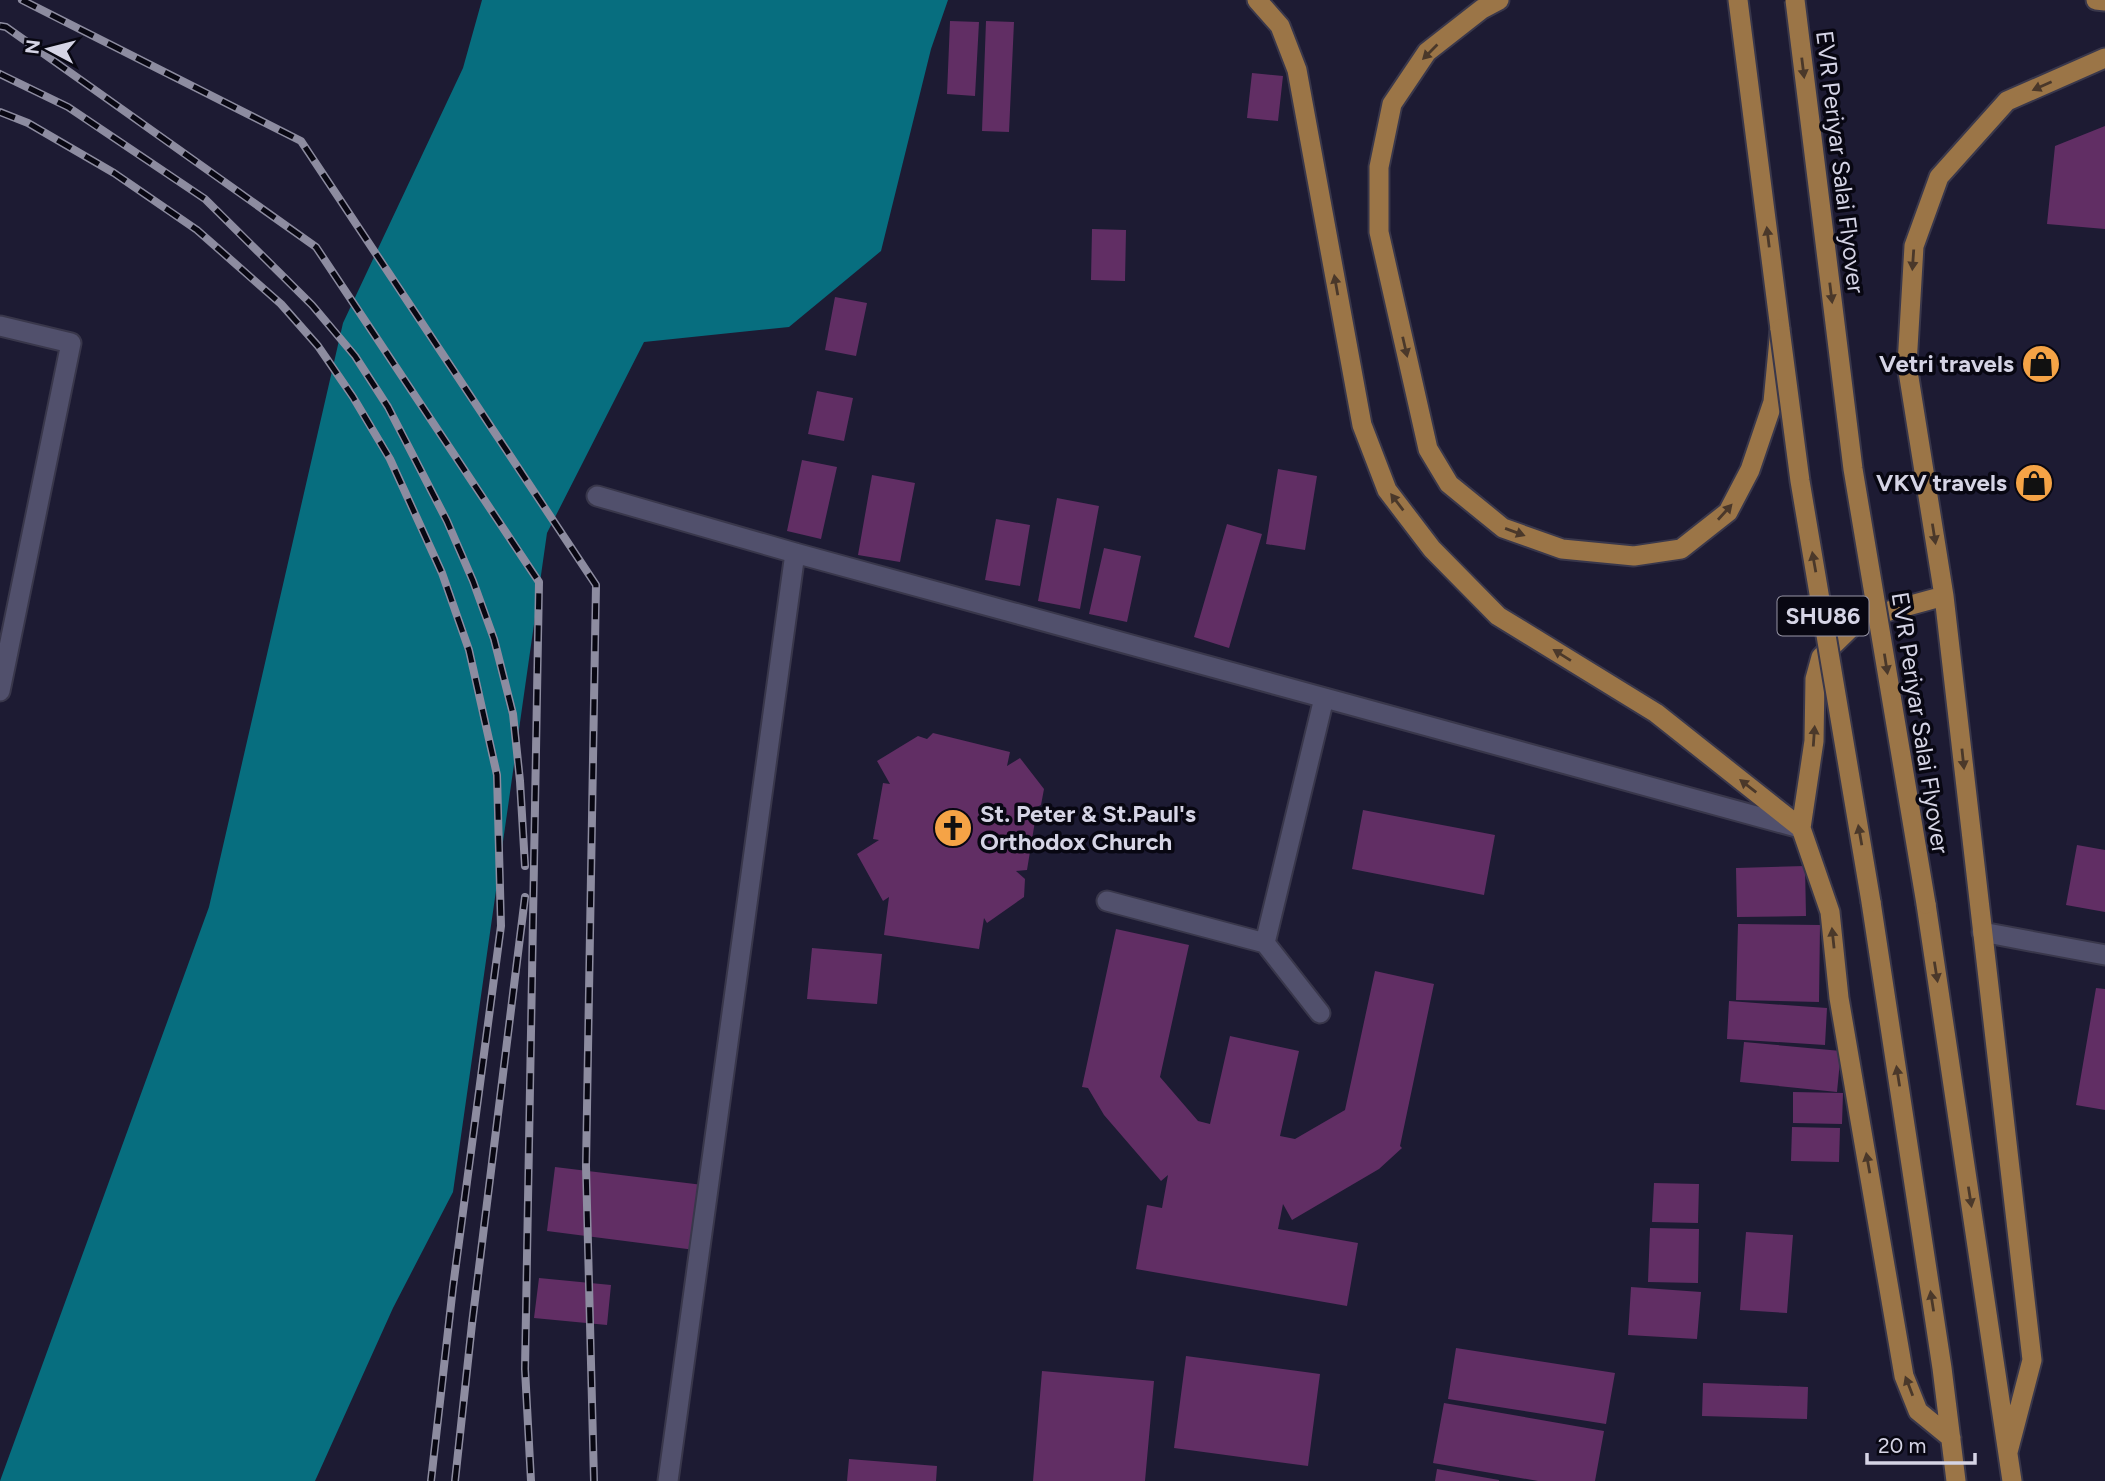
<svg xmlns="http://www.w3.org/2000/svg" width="2105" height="1481" viewBox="0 0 2105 1481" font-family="Figtree,sans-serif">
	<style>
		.water { fill: #076e7f }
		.building { fill: #612e64 }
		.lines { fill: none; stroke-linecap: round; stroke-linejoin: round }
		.service-casing { stroke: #39374b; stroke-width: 23 }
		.minor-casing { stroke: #39374b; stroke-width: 23 }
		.primary-casing { stroke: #39374b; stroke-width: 23 }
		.service { stroke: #51506c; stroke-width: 19 }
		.minor { stroke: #51506c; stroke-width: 19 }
		.primary { stroke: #9b7547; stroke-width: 19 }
		.rail-casing { stroke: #8d8ca0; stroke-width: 8 }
		.rail { stroke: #080712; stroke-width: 5; stroke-dasharray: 16; stroke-linecap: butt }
		.primary-bridge-casing { stroke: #39374b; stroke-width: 23; stroke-linecap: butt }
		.primary-bridge { stroke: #9b7547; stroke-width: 19 }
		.oneway { fill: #4a382a }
		.labels { text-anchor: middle; stroke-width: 7; stroke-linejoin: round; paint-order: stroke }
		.shield { fill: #080712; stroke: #9896a6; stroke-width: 2 }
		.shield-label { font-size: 23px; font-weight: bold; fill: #d5d4e5 }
		.street-label { font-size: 24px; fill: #d5d4e5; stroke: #080712 }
		.poi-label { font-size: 24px; font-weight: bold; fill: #d5d4e5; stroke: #080712; text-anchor: end }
	</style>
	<rect width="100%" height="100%" fill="#1d1b33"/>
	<path class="water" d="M482 0H948L931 49 881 251 789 327 644 342 547 533 453 1192 393 1308 315 1481H0L209 907 343 323 463 68Z"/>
	<path class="building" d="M950 21 979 22 975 96 947 94Z
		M986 21 1014 22 1009 132 982 131Z
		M1252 73 1283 76 1278 121 1247 118Z
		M2105 126V229L2047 224 2055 146Z
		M1092 229 1126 230 1125 281 1091 280Z
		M835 297 867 303 856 356 825 350Z
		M817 391 853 398 844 441 808 434Z
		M802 460 837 467 821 539 787 531Z
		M1278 469 1317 476 1305 550 1266 544Z
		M872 475 915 483 900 562 858 555Z
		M1057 498 1099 506 1080 609 1038 601Z
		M996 519 1030 525 1020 586 985 580Z
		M1227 524 1262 534 1229 648 1194 637Z
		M1104 548 1141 556 1127 622 1089 614Z
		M933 733 1010 752 1007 766 1020 758 1044 789 1041 805 1024 813 1036 815 1027 870 1016 871 1025 879 1024 897 987 923 984 918 979 949 884 935 889 897 883 901 857 854 879 840 873 839 883 783 890 784 877 761 918 736 927 739Z
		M1363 810 1495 835 1484 895 1352 869Z
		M2077 845 2105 850V912L2066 905Z
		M1805 866 1806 916 1737 917 1736 868Z
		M1738 924 1820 925 1819 1002 1736 1000Z
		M1116 929 1189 945 1160 1077 1198 1121 1210 1124 1230 1036 1299 1051 1280 1136 1295 1139 1345 1110 1375 971 1434 984 1400 1146 1402 1148 1379 1169 1292 1220 1283 1204 1278 1229 1358 1243 1347 1306 1136 1269 1147 1205 1162 1208 1168 1175 1161 1181 1104 1115 1088 1088 1082 1087Z
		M812 948 882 954 877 1004 807 999Z
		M2096 988 2105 989V1110L2076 1105Z
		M1729 1001 1827 1008 1825 1045 1727 1039Z
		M1744 1042 1841 1051 1837 1092 1740 1082Z
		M1793 1092 1843 1093 1842 1124 1793 1123Z
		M1792 1127 1840 1128 1839 1162 1791 1161Z
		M555 1167 703 1185 695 1250 547 1231Z
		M1654 1183 1699 1184 1698 1223 1652 1222Z
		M1650 1228 1699 1229 1698 1283 1648 1282Z
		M1746 1232 1793 1235 1787 1313 1740 1310Z
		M539 1278 611 1285 607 1325 534 1318Z
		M1631 1287 1701 1292 1697 1339 1628 1335Z
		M1456 1348 1615 1373 1606 1424 1448 1399Z
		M1186 1356 1320 1374 1308 1466 1174 1448Z
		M1042 1371 1154 1381 1145 1481H1033Z
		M1703 1383 1808 1387 1807 1419 1702 1416Z
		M1444 1403 1604 1431 1595 1481H1538L1433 1463Z
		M849 1459 937 1466 936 1481H847Z
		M1437 1469 1499 1480V1481H1435Z"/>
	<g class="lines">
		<defs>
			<path id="service" d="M597 496 795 553 1800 828
				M1107 901 1265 943 1324 698
				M1265 943 1320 1013
				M668 1481 795 553"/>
			<path id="minor" d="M0 326 71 343 0 691
				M1982 932 2105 955"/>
			<path id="primary" d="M1257 0 1280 26 1297 70 1362 425 1387 490 1432 549 1498 616 1656 713 1801 828
				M1499 0 1482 9 1427 52 1392 104 1379 167V232L1428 449 1449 484 1503 528 1562 549 1634 556 1681 549 1728 512 1750 470 1773 402 1780 329 1738 0
				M2096 0 2105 1
				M1944 596 1860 619 1821 657 1815 679 1814 741 1801 828 1830 912 1839 998 1904 1376 1918 1411 1951 1438
				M1871 902 1942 1368 1956 1481
				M1926 904 2012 1481
				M2008 1452 2032 1360 1944 596 1907 365 1914 246 1939 177 2007 101 2105 58"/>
		</defs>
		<use href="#service" class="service-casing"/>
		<use href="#minor" class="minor-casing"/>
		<use href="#primary" class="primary-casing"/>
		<use href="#service" class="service"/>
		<use href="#minor" class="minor"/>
		<use href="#primary" class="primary"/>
		<defs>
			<path id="rail" d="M22 0 301 141 596 585 586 1166 594 1481
				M0 26 6 27 316 247 539 582 525 1369 531 1481
				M0 74 68 107 205 199 312 305 355 356 388 407 447 521 473 581 494 639 513 714 520 781 525 866
				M0 112 28 123 114 173 197 230 281 304 318 346 353 397 390 459 442 573 469 650 497 775 501 926 453 1287 431 1481
				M455 1481 472 1324 525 897"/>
		</defs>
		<use href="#rail" class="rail-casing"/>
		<use href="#rail" class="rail"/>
		<defs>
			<path id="primary-bridge" d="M1795 0 1853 469 1926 904
				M1780 329 1800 481 1871 902"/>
		</defs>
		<use href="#primary-bridge" class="primary-bridge-casing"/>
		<use href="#primary-bridge" class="primary-bridge"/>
	</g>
	<defs><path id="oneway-solid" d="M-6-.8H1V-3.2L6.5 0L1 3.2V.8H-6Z" transform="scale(1.75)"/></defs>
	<g class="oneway">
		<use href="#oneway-solid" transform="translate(1430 52) rotate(135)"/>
		<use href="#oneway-solid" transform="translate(1803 68) rotate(83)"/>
		<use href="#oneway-solid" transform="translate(2042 86) rotate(156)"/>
		<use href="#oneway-solid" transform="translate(1768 237) rotate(-97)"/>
		<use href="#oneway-solid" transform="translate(1913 260) rotate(94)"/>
		<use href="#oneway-solid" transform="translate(1336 285) rotate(-100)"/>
		<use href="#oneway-solid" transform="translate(1831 293) rotate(83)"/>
		<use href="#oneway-solid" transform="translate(1405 347) rotate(77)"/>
		<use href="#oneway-solid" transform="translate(1397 502) rotate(-127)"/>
		<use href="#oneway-solid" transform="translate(1725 512) rotate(-48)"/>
		<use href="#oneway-solid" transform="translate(1515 532) rotate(20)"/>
		<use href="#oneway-solid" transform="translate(1934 534) rotate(81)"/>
		<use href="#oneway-solid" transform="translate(1814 562) rotate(-100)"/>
		<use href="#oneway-solid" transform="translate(1562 655) rotate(-148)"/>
		<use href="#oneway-solid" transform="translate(1886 664) rotate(81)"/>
		<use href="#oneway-solid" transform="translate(1814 736) rotate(-86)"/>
		<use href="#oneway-solid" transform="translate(1963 759) rotate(84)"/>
		<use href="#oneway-solid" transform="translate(1748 786) rotate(-142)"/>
		<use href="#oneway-solid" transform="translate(1860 835) rotate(-100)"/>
		<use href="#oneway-solid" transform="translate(1833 938) rotate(-96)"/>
		<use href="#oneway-solid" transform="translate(1936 972) rotate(81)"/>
		<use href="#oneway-solid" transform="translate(1898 1076) rotate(-99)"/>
		<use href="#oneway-solid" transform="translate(1868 1163) rotate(-100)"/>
		<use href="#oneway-solid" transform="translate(1970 1197) rotate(81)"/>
		<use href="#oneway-solid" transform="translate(1932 1301) rotate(-99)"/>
		<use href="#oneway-solid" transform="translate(1909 1386) rotate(-111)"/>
	</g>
	<defs>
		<symbol id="shop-disc" viewBox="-11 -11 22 22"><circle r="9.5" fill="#f5a346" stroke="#080712"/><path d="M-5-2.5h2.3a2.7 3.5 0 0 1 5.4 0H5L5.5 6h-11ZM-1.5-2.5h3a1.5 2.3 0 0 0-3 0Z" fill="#111"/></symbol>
		<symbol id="church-disc" viewBox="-11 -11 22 22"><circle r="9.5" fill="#f5a346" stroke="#080712"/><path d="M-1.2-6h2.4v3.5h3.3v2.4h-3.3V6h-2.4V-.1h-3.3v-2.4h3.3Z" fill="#111"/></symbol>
	</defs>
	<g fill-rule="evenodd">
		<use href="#shop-disc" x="2019" y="342" width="44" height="44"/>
		<use href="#shop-disc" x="2012" y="461" width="44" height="44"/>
		<use href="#church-disc" x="931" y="806" width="44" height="44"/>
	</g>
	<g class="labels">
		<rect class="shield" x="1777.5" y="596.5" width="91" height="39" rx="5"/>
		<g class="shield-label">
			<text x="1823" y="624">SHU86</text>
		</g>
		<g class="street-label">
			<text transform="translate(1840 162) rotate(83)" y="8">EVR Periyar Salai Flyover</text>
			<text transform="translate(1920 723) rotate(81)" y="8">EVR Periyar Salai Flyover</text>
		</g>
		<g class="poi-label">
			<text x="2014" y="372">Vetri travels</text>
			<text x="2007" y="491">VKV travels</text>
			<text x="980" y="822" text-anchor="start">St. Peter &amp; St.Paul's<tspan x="980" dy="28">Orthodox Church</tspan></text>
		</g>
	</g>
	<g transform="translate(49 49) rotate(277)" stroke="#080712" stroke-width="5" paint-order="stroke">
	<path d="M0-5L12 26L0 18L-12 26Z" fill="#d5d4e5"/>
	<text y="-10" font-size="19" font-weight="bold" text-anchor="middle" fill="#d5d4e5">N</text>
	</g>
	<path d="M1867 1453v10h108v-10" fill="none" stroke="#d5d4e5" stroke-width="3.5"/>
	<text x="1878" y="1453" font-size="21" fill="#d5d4e5" stroke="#080712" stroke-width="5" paint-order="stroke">20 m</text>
</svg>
